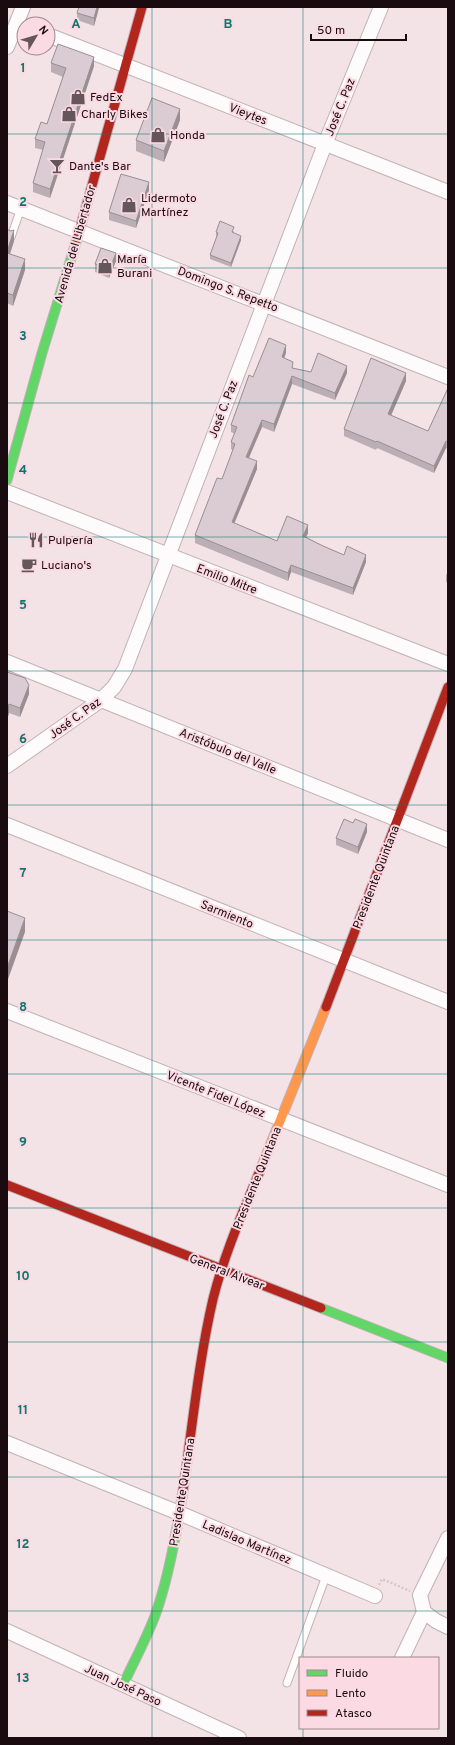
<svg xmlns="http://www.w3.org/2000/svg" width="455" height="1745" viewBox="0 0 455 1745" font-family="Overpass,sans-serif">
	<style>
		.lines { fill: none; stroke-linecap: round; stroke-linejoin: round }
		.lane-casing { stroke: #c0b2b6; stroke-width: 9 }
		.street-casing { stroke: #c0b2b6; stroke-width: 16 }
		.fast-casing { stroke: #c0b2b6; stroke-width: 11 }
		.slow-casing { stroke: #c0b2b6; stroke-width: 11 }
		.jam-casing { stroke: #c0b2b6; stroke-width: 11 }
		.path { stroke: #d0cacc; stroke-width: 2.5; stroke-dasharray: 2 2; stroke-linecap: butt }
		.lane { stroke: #fdfbfb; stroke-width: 7 }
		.street { stroke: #fdfbfb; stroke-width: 14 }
		.fast { stroke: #63d668; stroke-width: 9 }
		.slow { stroke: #ff974d; stroke-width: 9 }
		.jam { stroke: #b3261e; stroke-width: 9 }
		.wall { fill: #bbafb5 }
		.shaded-wall { fill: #998f93 }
		.building { fill: #daccd2; stroke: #998f93 }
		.grid { fill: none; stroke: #0f766e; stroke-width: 1; stroke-opacity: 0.55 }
		.labels { text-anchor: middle; stroke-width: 4; stroke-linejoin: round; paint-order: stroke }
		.poi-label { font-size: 12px; fill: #190b10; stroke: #fbdae3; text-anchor: start }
		.street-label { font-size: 12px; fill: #190b10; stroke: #fbdae3 }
		.grid-label { font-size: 13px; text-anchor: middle; font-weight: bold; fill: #0f766e; stroke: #fbdae3; stroke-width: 4; stroke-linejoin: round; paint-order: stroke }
	</style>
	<rect width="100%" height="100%" fill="#f3e2e6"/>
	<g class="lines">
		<defs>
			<path id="lane" d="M11 237 21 208
				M287 1683 326 1576"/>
			<path id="street" d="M48 35 448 192
				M7 47 23 7
				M7 203 448 377
				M7 492 448 664
				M7 662 448 840
				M7 766 101 700 114 687 125 669 325 144 381 7
				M7 825 448 1002
				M7 1011 448 1185
				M7 1443 179 1513 375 1596
				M424 1612 420 1595 448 1538
				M424 1612 436 1621 448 1627
				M7 1631 239 1738
				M402 1658 424 1612"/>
			<path id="fast" d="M7 480 42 353 77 239
				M321 1308 448 1358
				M123 1685C134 1661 147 1638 156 1613 169 1576 176 1536 182 1497"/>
			<path id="slow" d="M259 1173 326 1007"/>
			<path id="jam" d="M77 239 142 7
				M326 1007 448 687
				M7 1185 321 1308
				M182 1497C192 1431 198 1364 213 1299 224 1255 242 1214 259 1173"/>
		</defs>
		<use href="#lane" class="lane-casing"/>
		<use href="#street" class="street-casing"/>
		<use href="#fast" class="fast-casing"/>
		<use href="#slow" class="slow-casing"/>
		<use href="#jam" class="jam-casing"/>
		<path class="path" d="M379 1585 382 1579 410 1591"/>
		<use href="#lane" class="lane"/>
		<use href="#street" class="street"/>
		<use href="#fast" class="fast"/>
		<use href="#slow" class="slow"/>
		<use href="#jam" class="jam"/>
	</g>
	<path class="wall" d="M99 7 94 26 77 20V13Z
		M51 63 94 66 50 198 33 192V183L43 150 35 148V139L47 124 63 77 51 72Z
		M180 120 164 162 136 151V140Z
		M149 190 136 228 109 220V212Z
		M7 229 14 241 10 254 25 270 13 306 7 303Z
		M234 231 233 233 241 240 231 267 210 259V255L217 236H216V232Z
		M116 261 109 278 95 272V264Z
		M286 353 284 358 293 368 311 372 347 373 335 400 292 384 274 432 262 427 249 458 257 469 234 523 277 541 308 533 306 537 323 546 344 555 366 562 353 595 291 572 288 581 195 543V535L222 479 233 450 231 449V442L235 434 231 432V425L253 377Z
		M406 381 391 416 428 431 448 388V449L446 448 434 473 377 448 376 450 344 436V429Z
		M448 572V583L446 582V575Z
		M7 672 29 694 20 717 9 713 7 720Z
		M367 832 358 854 336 845V838Z"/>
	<path class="shaded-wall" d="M97 7H99V8L94 26V18Z
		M94 57V66L50 198V189Z
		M180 109V120L164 162V151Z
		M149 182V190L136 228V221Z
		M14 230V241L7 263V252Z
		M241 236V240L231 267V263Z
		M116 253V261L109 278V270Z
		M25 259V270L13 306V295Z
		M286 345V353L282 364V357Z
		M347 366V373L335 400V393Z
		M406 373V381L388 422V414Z
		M292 376V384L274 432V424Z
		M262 420V427L246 464V457Z
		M446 441V448L434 473V466Z
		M257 461V469L232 529V522Z
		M308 525V533L303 543V536Z
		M366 555V562L353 595V588Z
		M291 565V572L288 581V573Z
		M29 685V694L20 717V708Z
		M9 704V713L7 720V711Z
		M367 824V832L358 854V847Z
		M25 918V932L7 982V968Z"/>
	<path class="building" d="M79 7H97L94 18 77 13Z
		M58 44 94 57 50 189 33 183 45 142 35 139 41 122 47 124 66 68 51 63Z
		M152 98 180 109 164 151 136 140Z
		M121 174 149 182 136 221 109 212Z
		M220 221 234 227 232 232 241 236 231 263 210 255 218 233 216 232Z
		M7 229 10 231 14 230 7 252Z
		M101 248 116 253 109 270 95 264Z
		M7 253 25 259 13 295 7 293Z
		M269 338 286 345 282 357 293 362 292 368 311 372 318 353 347 366 335 393 292 376 274 424 262 420 246 457 257 461 232 522 277 541 287 516 308 525 303 536 323 546 344 555 347 546 366 555 353 588 291 565 288 573 195 535 217 478 222 479 235 444 231 442 237 427 231 425 249 375 253 377Z
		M371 358 406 373 388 414 428 431 448 388V442L446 441 434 466 377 441 376 442 344 429Z
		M7 672 25 678 29 685 20 708 9 704 7 711Z
		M344 819 353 823 355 819 367 824 358 847 336 838Z
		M7 911 25 918 7 968Z"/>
	<path class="grid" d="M152 7V1738M303 7V1658M7 134H448M7 268H448M7 403H448M7 537H448M7 671H448M7 805H448M7 940H448M7 1074H448M7 1208H448M7 1342H448M7 1477H448M7 1611H448M303 1728V1738"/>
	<defs>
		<symbol id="shop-bare" viewBox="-9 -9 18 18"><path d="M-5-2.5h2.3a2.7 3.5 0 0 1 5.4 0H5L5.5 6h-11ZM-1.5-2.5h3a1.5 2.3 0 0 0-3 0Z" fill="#65565b" stroke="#fbdae3" stroke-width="2.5" paint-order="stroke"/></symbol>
		<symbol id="bar-bare" viewBox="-9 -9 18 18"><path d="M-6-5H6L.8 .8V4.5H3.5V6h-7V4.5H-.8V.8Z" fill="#65565b" stroke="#fbdae3" stroke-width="2.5" paint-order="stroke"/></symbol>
		<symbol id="restaurant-bare" viewBox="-9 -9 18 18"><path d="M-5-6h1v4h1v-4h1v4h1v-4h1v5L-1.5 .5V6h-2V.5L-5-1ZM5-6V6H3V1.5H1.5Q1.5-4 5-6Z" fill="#65565b" stroke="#fbdae3" stroke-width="2.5" paint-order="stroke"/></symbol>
		<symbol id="cafe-bare" viewBox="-9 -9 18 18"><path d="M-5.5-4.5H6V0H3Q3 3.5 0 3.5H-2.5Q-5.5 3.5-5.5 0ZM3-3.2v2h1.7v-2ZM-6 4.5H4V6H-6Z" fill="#65565b" stroke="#fbdae3" stroke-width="2.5" paint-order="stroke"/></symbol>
	</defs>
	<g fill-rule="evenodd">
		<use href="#shop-bare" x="67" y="86" width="22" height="22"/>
		<use href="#shop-bare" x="58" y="103" width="22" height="22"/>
		<use href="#shop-bare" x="147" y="124" width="22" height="22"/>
		<use href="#bar-bare" x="46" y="155" width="22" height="22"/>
		<use href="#shop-bare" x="118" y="194" width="22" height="22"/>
		<use href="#shop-bare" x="94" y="255" width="22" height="22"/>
		<use href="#restaurant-bare" x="25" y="529" width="22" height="22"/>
		<use href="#cafe-bare" x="18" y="554" width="22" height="22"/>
	</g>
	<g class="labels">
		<g class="poi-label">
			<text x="90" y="101">FedEx</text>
			<text x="81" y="118">Charly Bikes</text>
			<text x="170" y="139">Honda</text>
			<text x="69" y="170">Dante's Bar</text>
			<text x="141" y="202">Lidermoto<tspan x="141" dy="14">Martínez</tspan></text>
			<text x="117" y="263">María<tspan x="117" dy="14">Burani</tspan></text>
			<text x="48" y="544">Pulpería</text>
			<text x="41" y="569">Luciano's</text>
		</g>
		<g class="street-label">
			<text transform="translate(340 107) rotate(-68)" y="4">José C. Paz</text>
			<text transform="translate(248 114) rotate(21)" y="4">Vieytes</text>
			<text transform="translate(75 244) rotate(-74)" y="4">Avenida del Libertador</text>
			<text transform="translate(228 289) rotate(21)" y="4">Domingo S. Repetto</text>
			<text transform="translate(223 409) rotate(-69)" y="4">José C. Paz</text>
			<text transform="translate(227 579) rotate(21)" y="4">Emilio Mitre</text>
			<text transform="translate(75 718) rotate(-36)" y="4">José C. Paz</text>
			<text transform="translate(228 751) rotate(22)" y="4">Aristóbulo del Valle</text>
			<text transform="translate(376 877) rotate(-69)" y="4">Presidente Quintana</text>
			<text transform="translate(227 914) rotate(22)" y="4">Sarmiento</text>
			<text transform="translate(216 1094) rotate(22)" y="4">Vicente Fidel López</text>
			<text transform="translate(257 1178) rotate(-68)" y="4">Presidente Quintana</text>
			<text transform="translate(227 1272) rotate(21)" y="4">General Alvear</text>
			<text transform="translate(182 1492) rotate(-81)" y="4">Presidente Quintana</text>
			<text transform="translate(247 1542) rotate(23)" y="4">Ladislao Martínez</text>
			<text transform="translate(123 1685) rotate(25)" y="4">Juan José Paso</text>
		</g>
	</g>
	<g class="grid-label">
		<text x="76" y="28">A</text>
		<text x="228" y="28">B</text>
		<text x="23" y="72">1</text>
		<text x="23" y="206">2</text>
		<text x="23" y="340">3</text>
		<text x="23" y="474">4</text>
		<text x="23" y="609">5</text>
		<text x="23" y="743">6</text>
		<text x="23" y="877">7</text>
		<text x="23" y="1011">8</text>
		<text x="23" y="1146">9</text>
		<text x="23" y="1280">10</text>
		<text x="23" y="1414">11</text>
		<text x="23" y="1548">12</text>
		<text x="23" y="1682">13</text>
	</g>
	<rect width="455" height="1745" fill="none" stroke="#190b10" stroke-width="16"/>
	<rect x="299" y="1657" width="140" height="72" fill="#fbdae3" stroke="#a1878f"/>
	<rect x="307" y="1670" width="20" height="6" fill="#63d668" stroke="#a1878f"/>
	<text x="335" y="1677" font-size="12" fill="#190b10">Fluido</text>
	<rect x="307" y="1690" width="20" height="6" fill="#ff974d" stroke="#a1878f"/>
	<text x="335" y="1697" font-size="12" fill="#190b10">Lento</text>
	<rect x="307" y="1710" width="20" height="6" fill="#b3261e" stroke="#a1878f"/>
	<text x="335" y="1717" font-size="12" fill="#190b10">Atasco</text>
	<g transform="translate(36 36) rotate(52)"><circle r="19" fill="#fbdae3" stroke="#a1878f"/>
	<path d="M0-3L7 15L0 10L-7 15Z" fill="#65565b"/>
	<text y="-6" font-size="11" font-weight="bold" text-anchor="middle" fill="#190b10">N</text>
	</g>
	<path d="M311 34v6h95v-6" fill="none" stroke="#190b10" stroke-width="2"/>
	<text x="317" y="34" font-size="12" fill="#190b10" stroke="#fbdae3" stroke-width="3" paint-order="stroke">50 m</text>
</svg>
